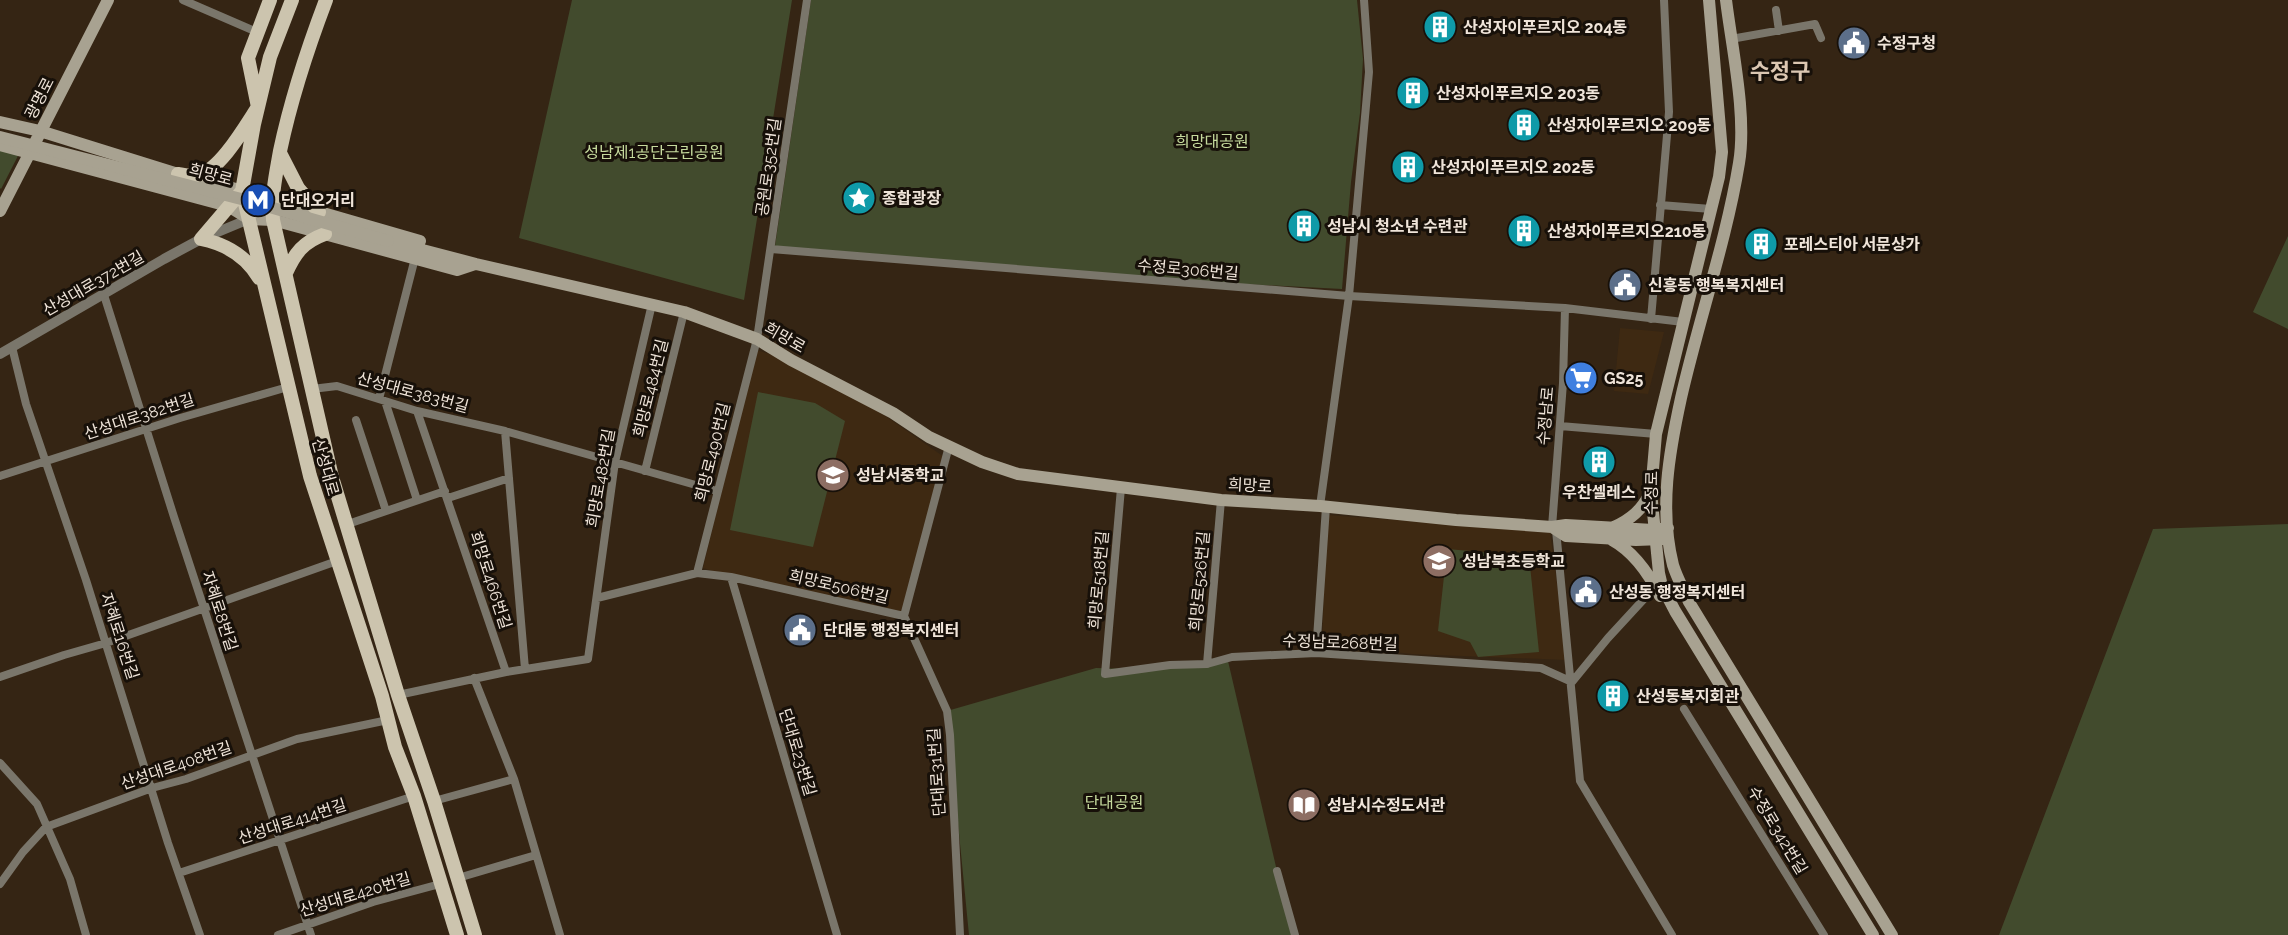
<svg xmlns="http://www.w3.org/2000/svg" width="2288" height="935" viewBox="0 0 2288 935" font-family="Raleway,'Noto Sans KR',sans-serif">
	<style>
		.built { fill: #3e2912 }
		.green { fill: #424b2d }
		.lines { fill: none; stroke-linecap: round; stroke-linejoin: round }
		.minor { stroke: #7a766b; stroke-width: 8 }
		.tertiary { stroke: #7a766b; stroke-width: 10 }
		.secondary { stroke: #a8a291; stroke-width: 12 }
		.primary { stroke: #ccc4ae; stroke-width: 14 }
		.secondary-bridge { stroke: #a8a291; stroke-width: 12 }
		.labels { text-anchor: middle; stroke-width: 6; stroke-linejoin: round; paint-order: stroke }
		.poi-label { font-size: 16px; font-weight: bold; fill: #efe4d9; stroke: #171009; text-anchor: start }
		.street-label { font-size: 16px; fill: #efe4d9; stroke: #171009 }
		.park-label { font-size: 16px; fill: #c6da9d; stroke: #171009 }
		.district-label { font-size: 22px; font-weight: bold; fill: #dcc7b2; stroke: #171009 }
	</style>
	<rect width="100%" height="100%" fill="#352514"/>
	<path class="built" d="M1620 328 1664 332 1648 394 1614 391Z
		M756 350 791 360 887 417 944 457 904 616 731 577 703 568Z
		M1327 515 1550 531 1567 660 1412 654 1322 644Z"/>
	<path class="green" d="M572 0H792L744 300 519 238Z
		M811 0H1357L1363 59 1360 113 1351 182 1342 289 1224 283 775 246Z
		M0 148 20 152 1 189 0 188Z
		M2288 236V329L2253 312Z
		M758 392 815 403 845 421 813 547 730 530Z
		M2288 524V935H1999L2153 529Z
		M1447 549 1529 556 1539 652 1478 657 1470 642 1438 631Z
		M1228 661 1277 871 1296 935H969L947 711 1096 668 1132 669Z"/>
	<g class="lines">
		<path class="minor" d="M183 0 257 32
			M1776 10 1779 31
			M1731 39 1815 24 1821 38
			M1660 205 1711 209
			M771 249 1349 296 1369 72 1364 0
			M104 295 174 517 311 935
			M1651 319 1669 112 1664 0
			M12 347 26 404 86 580 168 843 200 935
			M312 389 337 386 417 411 505 431 717 491
			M379 399 415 258
			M385 401 417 500
			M417 411 506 672
			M356 420 386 511
			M1560 426 1656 434
			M505 431 525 669
			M645 471 684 312
			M0 476 180 418 288 387
			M1121 488 1105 674 1170 665 1207 664 1232 657 1316 653 1541 668 1572 682 1608 638 1655 587
			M448 498 509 478
			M1320 506 1349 296 1565 308 1683 322
			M345 525 445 491
			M1552 527 1563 383 1565 308
			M1556 530 1580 781 1672 935
			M697 573 757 339 807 0
			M731 577 837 935
			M597 598 697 573 731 577 904 616 949 446
			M904 616 947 711 950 735 960 935
			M1316 653 1326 507
			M1207 664 1221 500
			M0 677 64 655 106 643 337 561
			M474 678 514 779 560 935
			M398 695 506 672 588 659 615 462 652 304
			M1684 709 1824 935
			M0 763 37 804 70 879 86 935
			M434 801 514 779
			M1277 871 1295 935
			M179 873 414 796
			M458 878 536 855
			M0 884 23 852 46 827 152 788 186 779 297 739 388 720
			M278 935 373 902 440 884"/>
		<path class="tertiary" d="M0 354 164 259 201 239 249 219"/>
		<path class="secondary" d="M1709 0 1722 152 1719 177 1656 434 1651 492 1659 573 1662 586 1675 611 1873 935
			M1726 0C1732 49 1747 116 1739 163 1726 242 1699 319 1681 398 1669 453 1659 509 1673 565 1677 578 1684 590 1689 602L1892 935
			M0 122 40 131 178 174 271 198 420 241
			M0 145 228 206 249 219 273 220 457 270 475 264
			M0 211 108 0
			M388 241 476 264 684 312 757 339 791 360 893 413 929 437 982 462 1018 474 1221 500 1320 506 1456 520 1552 527 1566 525 1653 530 1668 528
			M1552 527 1566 536 1636 540 1662 539
			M1614 527C1631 519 1642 510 1650 493
			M1612 540C1634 552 1649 574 1660 596"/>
		<path class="primary" d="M292 0 270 57 254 124 242 191 310 476 382 696 395 747 414 796 457 935
			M326 0C307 50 291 99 280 151 276 174 271 196 273 220L332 477 398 695 434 801 475 935
			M280 153 298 188 319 212
			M178 174C184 175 192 177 198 175 220 171 246 125 258 107L248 58 270 0
			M242 191 201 239C226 244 246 256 259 278
			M286 273C295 253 303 242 325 234"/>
		<path class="secondary-bridge" d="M0 137 249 201 388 241"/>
	</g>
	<defs>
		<symbol id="building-disc" viewBox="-11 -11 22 22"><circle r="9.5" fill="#0f9aa8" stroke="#171009"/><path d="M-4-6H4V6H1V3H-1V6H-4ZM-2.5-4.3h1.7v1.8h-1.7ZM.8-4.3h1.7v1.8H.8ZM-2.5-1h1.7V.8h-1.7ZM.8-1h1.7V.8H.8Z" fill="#fff"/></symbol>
		<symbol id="civic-disc" viewBox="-11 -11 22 22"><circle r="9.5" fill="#5c6f8a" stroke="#171009"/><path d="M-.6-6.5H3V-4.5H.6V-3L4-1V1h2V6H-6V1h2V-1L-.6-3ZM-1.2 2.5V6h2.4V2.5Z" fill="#fff"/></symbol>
		<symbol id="sight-disc" viewBox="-11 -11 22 22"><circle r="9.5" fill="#0f9aa8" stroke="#171009"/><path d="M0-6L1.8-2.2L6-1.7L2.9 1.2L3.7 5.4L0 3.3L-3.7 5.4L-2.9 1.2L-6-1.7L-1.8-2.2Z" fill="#fff"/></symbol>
		<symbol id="metro-disc" viewBox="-11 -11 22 22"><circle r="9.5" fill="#1a4fb4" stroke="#171009"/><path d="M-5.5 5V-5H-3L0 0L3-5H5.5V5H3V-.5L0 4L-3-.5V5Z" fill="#fff"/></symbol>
		<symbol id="supermarket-disc" viewBox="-11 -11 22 22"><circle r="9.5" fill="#3f7fe0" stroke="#171009"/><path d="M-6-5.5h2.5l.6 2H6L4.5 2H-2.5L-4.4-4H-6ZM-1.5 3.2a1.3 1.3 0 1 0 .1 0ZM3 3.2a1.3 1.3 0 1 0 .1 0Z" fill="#fff"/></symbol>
		<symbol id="school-disc" viewBox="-11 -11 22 22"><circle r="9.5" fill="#8d6e63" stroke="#171009"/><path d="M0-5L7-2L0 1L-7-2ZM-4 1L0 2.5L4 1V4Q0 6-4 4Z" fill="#fff"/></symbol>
		<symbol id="library-disc" viewBox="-11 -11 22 22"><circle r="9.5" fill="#8d6e63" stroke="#171009"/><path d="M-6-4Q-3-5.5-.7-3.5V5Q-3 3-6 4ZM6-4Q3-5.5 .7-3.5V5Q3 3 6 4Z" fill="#fff"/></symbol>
	</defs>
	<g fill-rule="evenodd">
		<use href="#building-disc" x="1421" y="8" width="38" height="38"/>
		<use href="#civic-disc" x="1835" y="24" width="38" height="38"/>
		<use href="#building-disc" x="1394" y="74" width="38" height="38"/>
		<use href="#building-disc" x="1505" y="106" width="38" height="38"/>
		<use href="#building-disc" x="1389" y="148" width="38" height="38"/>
		<use href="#sight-disc" x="840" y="179" width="38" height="38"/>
		<use href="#metro-disc" x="239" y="181" width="38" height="38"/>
		<use href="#building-disc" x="1285" y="207" width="38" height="38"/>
		<use href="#building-disc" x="1505" y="212" width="38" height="38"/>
		<use href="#building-disc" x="1742" y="225" width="38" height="38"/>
		<use href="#civic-disc" x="1606" y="266" width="38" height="38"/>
		<use href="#supermarket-disc" x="1562" y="359" width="38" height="38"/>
		<use href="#building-disc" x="1580" y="443" width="38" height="38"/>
		<use href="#school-disc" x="814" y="456" width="38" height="38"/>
		<use href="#school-disc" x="1420" y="542" width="38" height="38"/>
		<use href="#civic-disc" x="1567" y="573" width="38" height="38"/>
		<use href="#civic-disc" x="781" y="611" width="38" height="38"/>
		<use href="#building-disc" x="1594" y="677" width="38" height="38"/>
		<use href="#library-disc" x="1285" y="786" width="38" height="38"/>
	</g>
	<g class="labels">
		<g class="poi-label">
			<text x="1463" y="33">산성자이푸르지오 204동</text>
			<text x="1877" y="49">수정구청</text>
			<text x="1436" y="99">산성자이푸르지오 203동</text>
			<text x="1547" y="131">산성자이푸르지오 209동</text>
			<text x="1431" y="173">산성자이푸르지오 202동</text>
			<text x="882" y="204">종합광장</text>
			<text x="281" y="206">단대오거리</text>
			<text x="1327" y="232">성남시 청소년 수련관</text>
			<text x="1547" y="237">산성자이푸르지오210동</text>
			<text x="1784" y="250">포레스티아 서문상가</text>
			<text x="1648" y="291">신흥동 행복복지센터</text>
			<text x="1604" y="384">GS25</text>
			<text x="856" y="481">성남서중학교</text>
			<text x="1599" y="498" text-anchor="middle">우찬셀레스</text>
			<text x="1462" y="567">성남북초등학교</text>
			<text x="1609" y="598">산성동 행정복지센터</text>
			<text x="823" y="636">단대동 행정복지센터</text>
			<text x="1636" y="702">산성동복지회관</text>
			<text x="1327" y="811">성남시수정도서관</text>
		</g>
		<g class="street-label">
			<text transform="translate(39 98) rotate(-63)" y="6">광명로</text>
			<text transform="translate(768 167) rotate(-82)" y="6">공원로352번길</text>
			<text transform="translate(211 174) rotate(15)" y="6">희망로</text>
			<text transform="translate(1188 269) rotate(5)" y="6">수정로306번길</text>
			<text transform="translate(93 283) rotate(-30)" y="6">산성대로372번길</text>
			<text transform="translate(785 337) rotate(30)" y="6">희망로</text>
			<text transform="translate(650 388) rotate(-76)" y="6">희망로484번길</text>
			<text transform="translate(413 392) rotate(15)" y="6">산성대로383번길</text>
			<text transform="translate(139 416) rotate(-18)" y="6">산성대로382번길</text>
			<text transform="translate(1545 416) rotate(-85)" y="6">수정남로</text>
			<text transform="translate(712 452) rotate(-76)" y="6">희망로490번길</text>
			<text transform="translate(326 467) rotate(74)" y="6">산성대로</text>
			<text transform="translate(600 478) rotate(-80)" y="6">희망로482번길</text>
			<text transform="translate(1250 485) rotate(3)" y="6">희망로</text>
			<text transform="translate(1651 493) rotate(-89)" y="6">수정로</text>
			<text transform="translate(491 580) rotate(72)" y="6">희망로466번길</text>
			<text transform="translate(1098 580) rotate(-85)" y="6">희망로518번길</text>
			<text transform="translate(1199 581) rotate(-85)" y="6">희망로526번길</text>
			<text transform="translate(839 586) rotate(13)" y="6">희망로506번길</text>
			<text transform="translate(220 611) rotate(72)" y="6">자혜로8번길</text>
			<text transform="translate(120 636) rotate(72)" y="6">자혜로16번길</text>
			<text transform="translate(1340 642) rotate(2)" y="6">수정남로268번길</text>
			<text transform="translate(798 752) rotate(73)" y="6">단대로23번길</text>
			<text transform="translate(176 765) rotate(-19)" y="6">산성대로408번길</text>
			<text transform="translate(936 772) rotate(-94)" y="6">단대로31번길</text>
			<text transform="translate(292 821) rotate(-18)" y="6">산성대로414번길</text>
			<text transform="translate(1778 830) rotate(59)" y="6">수정로342번길</text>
			<text transform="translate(355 894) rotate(-17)" y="6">산성대로420번길</text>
		</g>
		<g class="park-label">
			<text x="1212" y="147">희망대공원</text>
			<text x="654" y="158">성남제1공단근린공원</text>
			<text x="1114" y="808">단대공원</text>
		</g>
		<g class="district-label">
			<text x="1780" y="79">수정구</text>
		</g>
	</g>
</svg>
